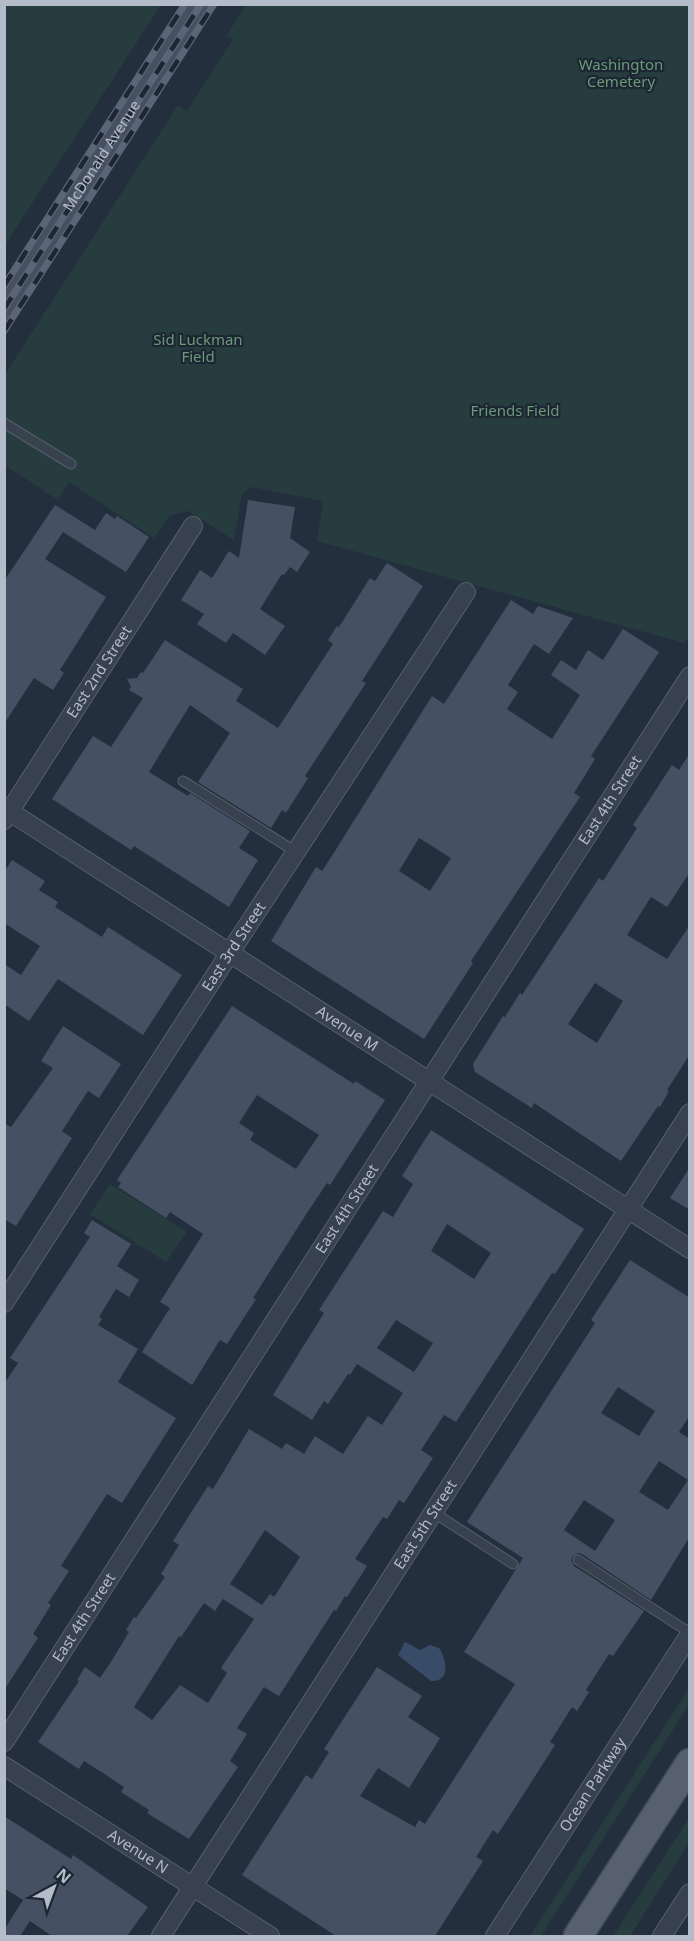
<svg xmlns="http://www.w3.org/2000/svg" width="694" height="1941" viewBox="0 0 694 1941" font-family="'Noto Sans',sans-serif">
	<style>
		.green { fill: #263c3f }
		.water { fill: #394c67 }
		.building { fill: #455162; fill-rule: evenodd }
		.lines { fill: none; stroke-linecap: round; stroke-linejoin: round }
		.lane-casing { stroke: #565f6c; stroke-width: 11 }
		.street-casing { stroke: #565f6c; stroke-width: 20 }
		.secondary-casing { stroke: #565f6c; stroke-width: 28 }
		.primary-casing { stroke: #414a57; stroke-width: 31 }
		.lane { stroke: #38414e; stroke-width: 9 }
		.street { stroke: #38414e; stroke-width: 18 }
		.secondary { stroke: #465061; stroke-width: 26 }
		.primary { stroke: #56606e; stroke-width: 28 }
		.rail-casing { stroke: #5a6575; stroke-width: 7 }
		.rail { stroke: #1d2633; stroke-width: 4.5; stroke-dasharray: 14; stroke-linecap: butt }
		.labels { text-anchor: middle; stroke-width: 4.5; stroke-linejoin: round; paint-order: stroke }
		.park-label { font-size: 15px; fill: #6b9a76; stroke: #1d2633 }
		.street-label { font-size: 15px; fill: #b4bcc9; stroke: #1d2633 }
	</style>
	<rect width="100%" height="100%" fill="#242f3e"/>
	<path class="green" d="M5 4 161 5 5 245 4 5Z
		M246 5H689L690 635 684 643 317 541 323 501 251 487 242 494 234 540 188 511 170 515 154 538 69 482 58 500 5 465 4 376 178 105 187 111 233 39 226 36Z
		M110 1184 187 1232 166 1262 90 1214Z
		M689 1688V1705L541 1936H530Z
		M689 1818V1843L630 1936H613Z"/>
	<path class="water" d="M405 1642 420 1650 430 1645 439 1648C447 1660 451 1682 431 1681L398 1655Z"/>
	<path class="building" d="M248 500 295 507 290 538 310 552 297 572 290 567 284 575 282 574 260 609 285 626 265 655 233 633 226 643 197 624 204 614 181 600 200 570 212 578 229 551 239 558Z
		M55 505 95 530 106 513 115 519 117 516 149 537 126 572 63 532 45 559 106 597 60 670 64 673 53 690 34 678 4 724V581Z
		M387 563 423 586 362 681 366 683 305 776 308 778 286 813 282 810 271 828 198 782 230 733 190 705 149 772 188 796 190 793 250 831 239 848 258 860 229 907 134 846 131 850 52 799 93 736 111 747 143 698 129 690 131 687 127 679 137 678 141 672 143 673 165 640 243 689 236 701 278 728 333 644 328 640 337 626 339 627 370 578 375 581Z
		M511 600 533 614 538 606 573 618 549 654 534 644 508 685 518 692 507 709 552 739 580 695 551 675 561 660 576 670 588 650 603 660 623 629 659 652 591 756 595 759 574 793 580 797 471 961 473 963 424 1039 271 941 316 867 322 871 335 851 432 696 444 704ZM419 838 451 858 430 891 399 871Z
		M690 753V872L667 907 651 897 627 935 667 959 690 925V1054L667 1090 669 1091 660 1107 658 1106 621 1161 534 1103 532 1108 475 1072 473 1064 503 1016 505 1017 520 993 522 995 599 878 603 881 637 828 633 825 672 765 679 770ZM595 983 623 1001 597 1043 568 1024Z
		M12 860 45 881 39 890 58 902 55 907 102 937 108 927 182 975 143 1035 58 979 29 1021 4 1004V964L21 975 40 946 4 923V872Z
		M232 1006 354 1084 355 1081 385 1100 330 1185 327 1183 305 1216 253 1298 256 1299 227 1344 220 1340 192 1385 142 1352 170 1308 160 1302 203 1234 170 1212 166 1218 118 1187 121 1183 117 1180ZM257 1095 319 1135 296 1169 250 1140 254 1133 239 1123Z
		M63 1026 121 1064 99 1098 88 1091 62 1131 72 1138 16 1226 4 1219V1123L11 1127 53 1068 41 1061Z
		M431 1130 584 1229 555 1274 552 1273 456 1422 444 1415 421 1450 433 1458 404 1503 399 1500 387 1519 383 1517 355 1559 367 1566 347 1597 345 1596 336 1611 334 1610 279 1696 264 1687 237 1728 247 1734 230 1761 238 1767 189 1839 147 1813 149 1810 121 1792 124 1787 103 1773 84 1761 79 1769 38 1742 79 1681 77 1680 85 1667 100 1678 111 1662 129 1632 126 1630 134 1617 136 1618 165 1577 161 1574 179 1545 173 1541 208 1486 213 1489 249 1429 282 1449 286 1443 304 1454 315 1436 343 1454 368 1416 382 1425 403 1393 357 1364 350 1375 348 1374 328 1404 324 1401 312 1420 273 1395 324 1313 319 1310 383 1211 393 1217 413 1184 402 1176ZM447 1224 491 1253 474 1279 431 1251ZM396 1320 433 1343 414 1372 377 1348ZM265 1530 300 1557 274 1597 270 1594 262 1605 230 1584ZM223 1599 254 1619 221 1668 227 1673 208 1703 180 1685 152 1720 134 1707 179 1636 181 1637 204 1603 215 1611Z
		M690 1167V1210L670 1198Z
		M92 1220 131 1244 117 1266 139 1280 129 1297 116 1289 99 1317 102 1319 98 1325 138 1349 118 1382 176 1418 122 1503 107 1494 61 1566 69 1571 48 1603 51 1605 33 1634 38 1638 4 1690V1384L18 1363 10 1358 90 1237 84 1233Z
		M630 1260 690 1298V1415L679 1432 690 1439V1536L651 1600 582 1554 578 1553 573 1556 571 1560 574 1566 644 1611 613 1656 609 1654 586 1690 589 1692 577 1711 572 1707 562 1723 550 1742 555 1745 498 1834 493 1830 476 1857 483 1861 435 1936H336L242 1875 306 1775 312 1779 329 1752 324 1749 377 1667 422 1696 408 1717 440 1738 409 1788 378 1768 360 1796 415 1827 419 1820 425 1824 515 1684 464 1652 523 1558 467 1522 595 1323 591 1320ZM618 1387 655 1411 639 1436 601 1413ZM659 1461 688 1480 668 1510 639 1492ZM584 1500 615 1520 595 1551 564 1530Z
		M4 1816 71 1859 73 1855 148 1907 127 1936H52L30 1921 20 1936H4V1930L23 1900 4 1888Z"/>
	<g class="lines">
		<defs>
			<path id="lane" d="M4 423 71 464
				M183 781 296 852
				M433 1512 513 1564
				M578 1560 690 1633"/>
			<g id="street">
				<path id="s1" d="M4 808 690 1249"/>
				<path id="s2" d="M4 820 193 526"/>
				<path id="s3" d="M4 1303 229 954 466 592"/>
				<path id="s4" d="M4 1742 690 676"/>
				<path id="s5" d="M4 1766 270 1936"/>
				<path id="s6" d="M161 1936 690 1113"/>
				<path id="s7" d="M495 1936 690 1634"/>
				<path d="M662 1936 690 1893"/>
			</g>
			<g id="secondary">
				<path id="s8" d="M4 307 200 4"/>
			</g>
			<path id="primary" d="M578 1936 690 1763"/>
		</defs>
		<use href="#lane" class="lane-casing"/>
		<use href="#street" class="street-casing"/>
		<use href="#secondary" class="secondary-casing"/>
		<use href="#primary" class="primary-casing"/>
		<use href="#lane" class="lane"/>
		<use href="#street" class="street"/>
		<use href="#secondary" class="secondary"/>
		<use href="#primary" class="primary"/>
		<defs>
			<path id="rail" d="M4 286 185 4
				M4 309 201 4
				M4 331 214 4"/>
		</defs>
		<use href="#rail" class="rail-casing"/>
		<use href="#rail" class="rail"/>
	</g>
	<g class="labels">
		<g class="park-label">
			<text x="621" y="70">Washington<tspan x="621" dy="17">Cemetery</tspan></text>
			<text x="198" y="345">Sid Luckman<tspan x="198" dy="17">Field</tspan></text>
			<text x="515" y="416">Friends Field</text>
		</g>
		<g class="street-label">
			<text dy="5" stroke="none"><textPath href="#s8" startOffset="180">McDonald Avenue</textPath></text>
			<text dy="5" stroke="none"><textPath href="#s2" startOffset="176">East 2nd Street</textPath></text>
			<text dy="5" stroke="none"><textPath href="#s4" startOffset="1120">East 4th Street</textPath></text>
			<text dy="5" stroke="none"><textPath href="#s3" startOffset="424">East 3rd Street</textPath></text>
			<text dy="5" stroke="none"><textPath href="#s1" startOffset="408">Avenue M</textPath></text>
			<text dy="5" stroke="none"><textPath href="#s4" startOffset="634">East 4th Street</textPath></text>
			<text dy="5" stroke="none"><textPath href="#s6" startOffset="489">East 5th Street</textPath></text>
			<text dy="5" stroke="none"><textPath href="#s4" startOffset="148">East 4th Street</textPath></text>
			<text dy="5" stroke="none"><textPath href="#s7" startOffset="180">Ocean Parkway</textPath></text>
			<text dy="5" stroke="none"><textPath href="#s5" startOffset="159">Avenue N</textPath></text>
		</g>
	</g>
	<rect width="694" height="1941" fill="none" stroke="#b4bcc9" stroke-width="12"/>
	<g transform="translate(54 1887) rotate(41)" stroke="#1d2633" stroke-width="4.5" paint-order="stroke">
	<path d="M0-4.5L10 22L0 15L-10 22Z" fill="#b4bcc9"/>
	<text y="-9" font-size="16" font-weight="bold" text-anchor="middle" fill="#b4bcc9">N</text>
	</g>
</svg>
